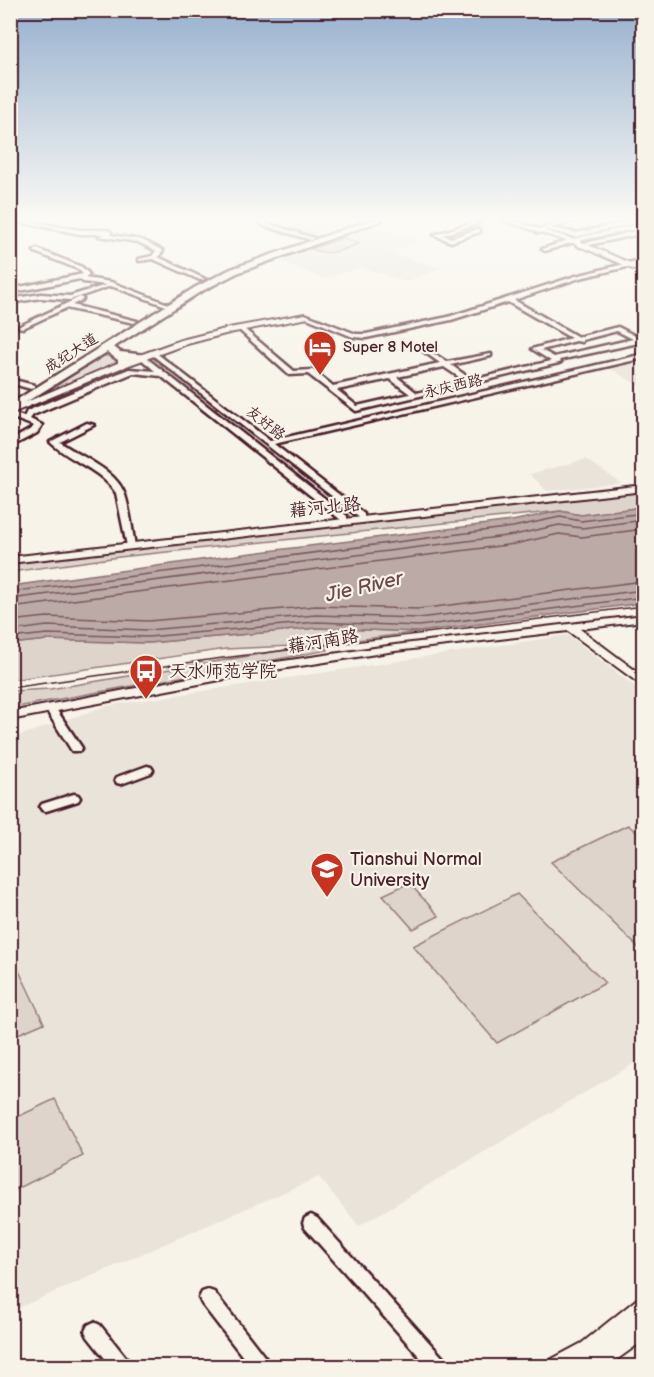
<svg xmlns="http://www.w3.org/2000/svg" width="654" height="1377" viewBox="0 0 654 1377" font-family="'Balsamiq Sans','LXGW WenKai TC',sans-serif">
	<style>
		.built { fill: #eae3da }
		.green { fill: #ded4cc; stroke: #947a7c; stroke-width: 1.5 }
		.water { fill: #bcaaa7; stroke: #8e7275; stroke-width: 1.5 }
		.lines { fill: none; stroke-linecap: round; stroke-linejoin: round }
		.shore { stroke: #78575d; stroke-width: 1.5 }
		.minor-casing { stroke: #4a1f2b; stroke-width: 5 }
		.major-casing { stroke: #4a1f2b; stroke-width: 4 }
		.highway-casing { stroke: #4a1f2b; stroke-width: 5 }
		.minor { fill: #f7f3e8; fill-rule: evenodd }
		.major { fill: #f7f3e8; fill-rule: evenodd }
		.highway { fill: #f7f3e8; fill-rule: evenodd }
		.tram { stroke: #4a1f2b; stroke-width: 1.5 }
		.labels { text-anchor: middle; stroke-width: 4.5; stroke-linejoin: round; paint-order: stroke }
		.far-poi-label { font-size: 15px; fill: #4a1f2b; stroke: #f7f3e8; text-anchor: start }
		.far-street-label { font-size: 15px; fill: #4a1f2b; stroke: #f7f3e8 }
		.street-label { font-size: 18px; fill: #4a1f2b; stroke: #f7f3e8 }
		.poi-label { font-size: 18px; fill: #4a1f2b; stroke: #f7f3e8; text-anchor: start }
		.water-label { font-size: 20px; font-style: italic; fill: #6c4950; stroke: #f7f3e8 }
	</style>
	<rect width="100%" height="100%" fill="#f7f3e8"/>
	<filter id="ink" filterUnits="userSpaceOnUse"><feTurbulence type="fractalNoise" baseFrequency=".0167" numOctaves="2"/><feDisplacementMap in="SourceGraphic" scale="12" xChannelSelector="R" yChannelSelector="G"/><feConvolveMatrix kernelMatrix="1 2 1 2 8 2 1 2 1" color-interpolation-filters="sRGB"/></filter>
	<g filter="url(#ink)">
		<path class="built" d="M271 220H356L309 236 267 223Z
			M375 226 421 242 388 252 440 268 406 282 361 267 323 279 279 260Z
			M156 360 349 514 337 517 145 362Z
			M643 360V388L609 368Z
			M586 459 621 483 547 491 530 474Z
			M568 635 643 693V1058L359 1226 319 1177 11 1311 10 739 106 706Z"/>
		<path class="green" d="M343 238 360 243C341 250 332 257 311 249Z
			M101 355 120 359V363L60 387 54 385Z
			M643 490V507L581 515 560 511 119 557 11 572 10 561Z
			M317 628 419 632 325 644 328 650 11 708V691L50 689 315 645 226 649 11 680V644L47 640 148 643Z
			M628 825 643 838V952L551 862Z
			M409 883 439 916 413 929 383 895Z
			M517 894 605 983 497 1043 413 946Z
			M10 952 44 1023 11 1037H10Z
			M55 1099 83 1156 11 1192V1120Z"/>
		<path class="water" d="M643 507V603L419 632 317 628 148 643 47 640 11 644V586L252 553 512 521 560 511 581 515Z"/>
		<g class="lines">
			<path class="shore" d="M10 592 513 527 560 517 581 521 644 513
				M10 599 514 535 559 525 582 528 644 520
				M10 608 515 544 559 534 582 537 644 529
				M10 621 47 617 148 621 316 606 418 609 644 581
				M10 631 47 626 148 630 316 615 419 618 644 590
				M10 638 47 634 148 637 317 622 419 626 644 597"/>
			<defs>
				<path id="minor" d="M10 220H22L80 230H108L111 232V235L142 240 162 250 163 251 158 257 205 279 200 280 153 259 139 261V259L152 256 156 251 138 242 99 236 105 234H80Z
					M259 220H265L266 223 314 238 311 240 262 225Z
					M565 220H575L552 228 576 233 633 220 644 221 576 237 546 230 538 233 535 231Z
					M474 222 479 223 443 235 451 238 478 229 480 230V232L451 242 434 235Z
					M644 229V233L580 247 577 245Z
					M572 239 575 241 574 242 545 251 542 249Z
					M37 249 82 267 89 274 85 278 111 282 171 305 166 306 111 286 70 300 41 298 10 303V299L41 294 70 296 106 285 83 282 80 279 10 293V289L83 274 78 269 35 252 34 251Z
					M644 259V263L580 278 514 300 578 337 618 327 643 340V342L559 360 561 362 559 363 356 411 308 374 289 375 238 329 243 328 294 371 313 370 333 386 440 363 423 351 422 350 425 348 447 362 491 354V356L451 365 472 380 551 361 532 349 571 338 508 302 451 320 366 338 353 337 302 316 307 315 356 334H366L448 317 576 276ZM617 331 633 339 554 357 541 350 576 341 582 342V340ZM444 367 465 381 417 393 397 377ZM390 379 410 394 357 406 337 390Z
					M80 297 83 299 82 300 72 305 137 321 134 323 66 308 23 328 18 327Z
					M151 352H155L270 441 644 354V358L274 444 364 514V518L361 519 151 354Z
					M140 356H144L347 516V520H341L161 376 133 373 33 415 30 419 42 425 37 433 10 447V441L31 429 34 426 10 417V412L24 417 27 411 129 369 155 371 140 358Z
					M10 379 34 385 35 387 31 389 10 383Z
					M87 423 94 425 60 442C80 457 116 469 125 495 130 511 132 529 135 546L134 548H128L127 546 116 493C99 468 71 462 50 442Z
					M50 705 54 706 82 748 80 751H72L45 708Z
					M147 766 151 767 153 770 151 773 121 784 117 783 115 780 117 777Z
					M74 794 78 795 80 798 78 801 46 811 42 810 40 807 42 804Z
					M311 1215 317 1218 445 1360 448 1366H428L305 1228 303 1223 305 1218Z
					M208 1290 214 1292 267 1360 270 1366H250L202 1304 199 1298 202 1292Z
					M94 1322 100 1325 128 1360 131 1366H111L88 1337 85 1331 88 1325Z"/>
				<path id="major" d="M501 220H512L572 239 644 223V227L579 241 644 269V274L570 242Z
					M305 314 309 316 308 318 229 333 187 344 121 368 10 414V409L115 364 181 340 229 328Z
					M644 485V491L10 563V557Z
					M644 615V621L580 629 644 677V687L568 631 395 651 262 672 10 720V712L262 664 395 645Z
					M644 1296V1340L608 1366H582L583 1364 579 1366H549L552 1359 582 1343 637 1299Z"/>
				<path id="highway" d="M370 220H382L237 273 200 292 114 347 120 352 146 355V359H128V365L123 368 118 365V360L107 352 10 412V404L194 288 231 269Z"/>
			</defs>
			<use href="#minor" class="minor-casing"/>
			<use href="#major" class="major-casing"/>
			<use href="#highway" class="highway-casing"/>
			<use href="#minor" class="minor"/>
			<use href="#major" class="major"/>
			<use href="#highway" class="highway"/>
			<path class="tram" d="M10 688 215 659 644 606"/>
		</g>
	</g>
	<linearGradient id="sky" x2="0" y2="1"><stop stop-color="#96b0ce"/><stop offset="0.53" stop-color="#fbfaf5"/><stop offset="1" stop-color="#fbfaf5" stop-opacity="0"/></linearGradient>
	<rect width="654" height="413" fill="url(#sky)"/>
	<defs>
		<symbol id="hotel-pin" viewBox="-11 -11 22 30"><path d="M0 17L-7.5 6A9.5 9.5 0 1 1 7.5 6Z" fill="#c8321e" stroke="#f7f3e8"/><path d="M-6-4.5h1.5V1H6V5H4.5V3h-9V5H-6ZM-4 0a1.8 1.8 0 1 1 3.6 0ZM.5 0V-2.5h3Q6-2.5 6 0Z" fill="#fff"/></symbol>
		<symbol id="bus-pin" viewBox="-11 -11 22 30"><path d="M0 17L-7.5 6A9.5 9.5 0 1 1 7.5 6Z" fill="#c8321e" stroke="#f7f3e8"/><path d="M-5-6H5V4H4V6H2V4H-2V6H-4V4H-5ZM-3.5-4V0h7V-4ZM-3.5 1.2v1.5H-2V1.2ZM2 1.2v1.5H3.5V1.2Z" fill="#fff"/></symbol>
		<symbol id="university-pin" viewBox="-11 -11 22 30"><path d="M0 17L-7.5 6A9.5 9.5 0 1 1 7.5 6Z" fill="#c8321e" stroke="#f7f3e8"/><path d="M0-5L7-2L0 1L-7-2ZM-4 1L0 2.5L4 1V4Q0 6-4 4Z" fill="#fff"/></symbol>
	</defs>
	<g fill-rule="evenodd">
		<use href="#hotel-pin" x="301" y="328" width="38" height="52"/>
		<use href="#bus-pin" x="127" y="652" width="38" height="52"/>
		<use href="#university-pin" x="308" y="850" width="38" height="52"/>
	</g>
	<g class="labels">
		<g class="far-poi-label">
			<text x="343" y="352">Super 8 Motel</text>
		</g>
		<g class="far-street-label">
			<text transform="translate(71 353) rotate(-33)" y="5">成纪大道</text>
			<text transform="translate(453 386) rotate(-13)" y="5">永庆西路</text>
			<text transform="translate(266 423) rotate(38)" y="5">友好路</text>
		</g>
		<g class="street-label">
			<text transform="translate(325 507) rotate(-6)" y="6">藉河北路</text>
			<text transform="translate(323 641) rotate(-9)" y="6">藉河南路</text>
		</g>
		<g class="poi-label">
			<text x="169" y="677">天水师范学院</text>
			<text x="350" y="865">Tianshui Normal<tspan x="350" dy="21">University</tspan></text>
		</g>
		<g class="water-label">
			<text transform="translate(364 586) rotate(-13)" y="7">Jie River</text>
		</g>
	</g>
	<rect width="654" height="1377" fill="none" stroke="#f7f3e8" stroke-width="36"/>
	<rect x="18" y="18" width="618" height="1341" fill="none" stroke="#4a1f2b" stroke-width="2" filter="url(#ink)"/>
</svg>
